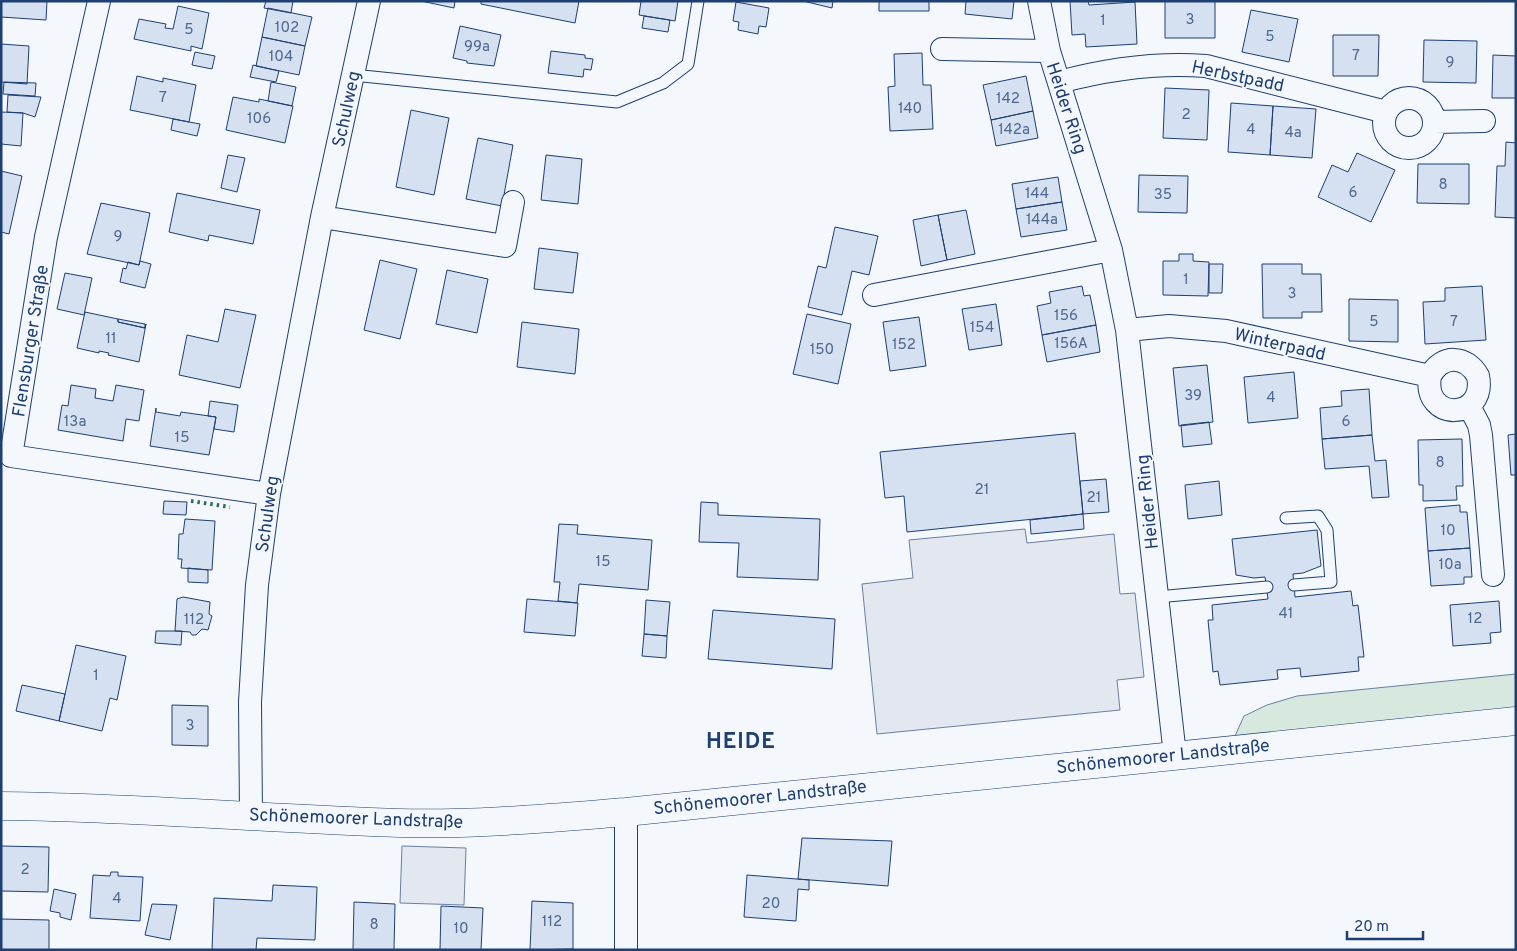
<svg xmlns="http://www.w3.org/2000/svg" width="1517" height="951" viewBox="0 0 1517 951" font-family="Overpass,sans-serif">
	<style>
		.green { fill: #d7e8df; stroke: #687fa3 }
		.parking { fill: #e3e8f0; stroke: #687fa3 }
		.building { fill: #d5e0f0; stroke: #1d3f73 }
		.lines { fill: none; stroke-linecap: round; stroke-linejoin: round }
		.service-casing { stroke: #1d3f73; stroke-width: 13 }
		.minor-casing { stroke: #1d3f73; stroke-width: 24 }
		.tertiary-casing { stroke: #1d3f73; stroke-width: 29 }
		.service { stroke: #f4f7fb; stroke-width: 11 }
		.minor { stroke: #f4f7fb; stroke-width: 22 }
		.tertiary { stroke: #f4f7fb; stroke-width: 28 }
		.hedge { stroke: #2c6c60; stroke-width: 4; stroke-dasharray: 2.5 4; stroke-linecap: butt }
		.labels { text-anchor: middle; stroke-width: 4; stroke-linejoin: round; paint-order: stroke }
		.number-label { font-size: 15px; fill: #4b6792 }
		.street-label { font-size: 18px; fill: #1d3f73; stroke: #f4f7fb }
		.district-label { font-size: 22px; font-weight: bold; letter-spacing: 1px; fill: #1d3f73; stroke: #f4f7fb }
	</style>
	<rect width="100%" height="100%" fill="#f4f7fb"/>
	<path class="green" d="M1516 674V709L1235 736 1244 716 1267 705 1297 696Z"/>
	<path class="parking" d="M1025 529 1027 543 1114 534 1120 594 1135 593 1144 677 1117 680 1120 710 877 734 862 584 913 578 909 540Z
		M402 846 466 848 464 905 400 903Z"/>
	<path class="building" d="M1 1H47L46 20 1 17Z
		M266 1H293L291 13 264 8Z
		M421 1H455L454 8Z
		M481 1H579L575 23 481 4Z
		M641 1H678L675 21 639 15Z
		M803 1H833L832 8Z
		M879 1H929V11H879Z
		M966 1H1014L1012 19 965 14Z
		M1070 1H1088L1089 5 1135 2 1137 44 1086 47 1085 34 1072 35Z
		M1165 1H1215V38H1165Z
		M736 2 769 8 766 27 759 26 758 34 738 30 739 22 733 21Z
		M178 6 209 13 202 49 191 46V51L134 39 139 19 166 24 165 28 173 29Z
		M268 8 312 17 305 46 262 37Z
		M1251 10 1298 19 1289 62 1242 52Z
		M644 16 670 20 668 32 642 28Z
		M460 26 501 35 494 66 467 63V61L453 58Z
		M1333 35H1379L1378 76H1333Z
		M262 37 305 46 299 75 256 66Z
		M1424 40 1477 41 1476 83 1423 82Z
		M1 44 29 46 27 84 1 82Z
		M551 51 585 55V58L593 59 591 70 584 69 583 77 548 73Z
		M195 52 215 56 212 69 192 65Z
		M922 53 923 85H931L933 129 890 131 888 87 895 86 894 54Z
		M1493 55 1516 56V98H1492Z
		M253 65 279 71 276 82 250 77Z
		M137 76 163 82V78L196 85 189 122 130 110Z
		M1026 76 1033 111 991 120 983 85Z
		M4 82 36 83 35 96 3 94Z
		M271 82 296 87 292 106 268 101Z
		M1165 88 1209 90 1207 140 1163 138Z
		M8 95 41 97 35 117 23 113 7 112Z
		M233 97 259 102V99L293 106 285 143 226 130Z
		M1231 103 1273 106 1270 155 1228 152Z
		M1273 106 1316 109 1312 158 1270 155Z
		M411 110 449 118 434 195 396 187Z
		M1033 111 1038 138 996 146 991 120Z
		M1 112 23 113 21 146 1 144Z
		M173 119 200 124 197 136 171 130Z
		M478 138 513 145 502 206 466 199Z
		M1506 142 1516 143V218L1495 217 1497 166H1505Z
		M1357 153 1395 170 1371 222 1318 197 1332 165 1348 172Z
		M228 155 245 158 237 192 221 188Z
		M546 155 582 159 578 204 541 200Z
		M1418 164H1469V204L1417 203Z
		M1 171 22 176 9 234 1 232Z
		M1139 175 1188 176 1187 213 1138 212Z
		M1058 177 1062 202 1016 209 1012 184Z
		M177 193 260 210 253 244 209 235 208 241 169 232Z
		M1062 202 1067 230 1021 237 1016 209Z
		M101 203 150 213 139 265 87 254Z
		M966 210 975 254 947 260 938 215Z
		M938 215 947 260 921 266 913 220Z
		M835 227 878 236 869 275 852 271 842 315 808 307 818 266 826 268Z
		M539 248 578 253 573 293 534 289Z
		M1179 254H1193V261L1209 262 1208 296 1163 295V261H1179Z
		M380 260 417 269 400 339 364 330Z
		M140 261 151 264 145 288 120 282 123 268 126 269 128 262 139 265Z
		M1209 264H1223L1222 293H1209Z
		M1262 264H1302V274H1321L1322 312H1302V318H1263Z
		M447 270 488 279 477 333 436 324Z
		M65 273 92 278 84 315 57 309Z
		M1082 286 1084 296 1090 295 1096 325 1042 335 1037 306 1051 303 1049 292Z
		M1482 286 1486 340 1425 344 1423 302 1445 301V288Z
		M1349 299 1398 300V342L1349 341Z
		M996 304 1002 345 969 350 962 309Z
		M225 309 256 315 240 388 179 375 187 335 218 342Z
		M85 312 118 319V322L145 328 146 324 139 362 108 355 109 353 99 351V353L77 348Z
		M807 314 851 324 838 384 793 374Z
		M919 317 926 366 890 371 883 322Z
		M118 319 145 324V328L118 322Z
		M522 322 579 329 575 374 517 367Z
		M1096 325 1100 352 1047 362 1042 335Z
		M1207 365 1213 422 1179 426 1173 368Z
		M1294 372 1298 418 1248 423 1244 377Z
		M71 385 96 389 95 398 113 401 116 385 144 390 139 421 126 419 123 441 58 430 62 405 68 406Z
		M1369 389 1372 435 1322 439 1320 408 1342 406 1341 391Z
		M210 401 238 405 234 432 214 429 216 417 208 416Z
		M156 408V412L180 416 181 412 216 417 209 455 150 446Z
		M1209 422 1212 444 1183 447 1181 425Z
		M1075 433 1083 514 907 532 904 496 885 498 880 452Z
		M1516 434V475H1511L1508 435Z
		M1372 435 1375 461 1386 460 1389 497 1372 498 1369 466 1325 469 1322 439Z
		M1462 439 1463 486H1456L1457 500 1423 501V485H1419L1418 440Z
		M1106 479 1109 512 1083 514 1080 481Z
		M1219 481 1222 515 1188 519 1185 485Z
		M164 501 187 502 186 515 163 514Z
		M701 502 718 503V515L820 519 818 580 737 577 739 543 699 542Z
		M1460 505V512H1467L1470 548 1428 551 1425 508Z
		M1083 514 1084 529 1031 534 1030 520Z
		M185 519 215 521 212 570 181 568 182 559H178L179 534H183Z
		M559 524 578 525 577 534 652 540 648 590 579 584 577 603 558 601 560 582H554Z
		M1317 530 1321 566 1303 573 1293 574 1295 597 1351 591 1353 606 1358 605 1364 657H1358L1359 671 1301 677 1300 668 1277 670 1278 679 1220 685 1218 671 1213 672 1208 620H1213L1212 605 1268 599 1265 577 1254 578 1236 575 1232 539Z
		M1470 548 1472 577H1464V584L1431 586 1428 551Z
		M188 568 208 570V583L188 582Z
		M183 597 210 602 209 614 212 616 208 630 202 629 196 635H192L190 632 175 631 177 599Z
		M527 599 578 603 575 636 524 632Z
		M646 600 670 602 667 636 644 634Z
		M1499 601 1501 632 1490 633 1491 643 1453 646 1450 605Z
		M713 610 835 619 832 669 708 659Z
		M156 631H182L181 645 155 643Z
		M644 634 667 636 666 658 642 656Z
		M76 645 126 656 117 700 110 698 102 731 59 721Z
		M22 685 65 694 59 721 16 711Z
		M172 705 208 706V746L172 745Z
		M802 838 892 841 888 886 798 879Z
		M1 846 49 847 48 892 1 891Z
		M111 872H118V876L143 877 140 921 90 918 93 875 110 876Z
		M747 875 809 880V890L798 889 796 921 744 917Z
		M273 885 317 887 315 940 257 938 256 950H212L214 898 272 901Z
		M54 889 76 894 71 920 60 917V913L50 911Z
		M532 901 573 903V949L530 950Z
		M354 902 395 904 394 950H353Z
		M152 904 177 905 170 940 145 935Z
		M441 906 483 908 481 950H440Z
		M1 919 49 920V950H1Z"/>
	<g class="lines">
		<defs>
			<path id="service" d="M353 75 617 102 663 83 688 64 698 1
				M1286 518 1318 516 1327 530 1331 582 1294 585
				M1157 597 1267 587"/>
			<path id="minor" d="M99 1 46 237 11 456 269 494
				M1039 1 1049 51 1111 250 1127 330 1175 755
				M942 49 1049 51
				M1059 82C1108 69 1155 62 1206 66L1386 112
				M1384 123a25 25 0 1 1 50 0a25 25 0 1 1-50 0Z
				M1434 122 1484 121
				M322 217 505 246 513 202
				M874 295 1111 250
				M1127 330 1169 326 1226 331 1430 376C1442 354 1466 355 1478 376 1487 421 1422 422 1430 376
				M1469 406 1479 425 1481 435 1493 575
				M626 812V950
				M251 815 250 702 257 585 269 494 322 217 369 1"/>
			<path id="tertiary" d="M1 806C134 807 266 819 399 823 475 825 550 818 626 812L1516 721"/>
		</defs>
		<use href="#service" class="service-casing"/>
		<use href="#minor" class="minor-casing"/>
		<use href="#tertiary" class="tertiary-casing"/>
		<use href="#service" class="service"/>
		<use href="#minor" class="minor"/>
		<use href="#tertiary" class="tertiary"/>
		<path class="hedge" d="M191 501 230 507"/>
	</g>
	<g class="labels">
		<g class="number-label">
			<text x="1190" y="24">3</text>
			<text x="1103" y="25">1</text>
			<text x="287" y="32">102</text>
			<text x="189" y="34">5</text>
			<text x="1270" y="41">5</text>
			<text x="477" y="51">99a</text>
			<text x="1356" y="60">7</text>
			<text x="281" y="61">104</text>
			<text x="1450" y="67">9</text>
			<text x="163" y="102">7</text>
			<text x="1008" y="103">142</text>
			<text x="910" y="113">140</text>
			<text x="1186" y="119">2</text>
			<text x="259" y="123">106</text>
			<text x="1014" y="134">142a</text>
			<text x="1251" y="134">4</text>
			<text x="1293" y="137">4a</text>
			<text x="1443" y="189">8</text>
			<text x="1353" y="197">6</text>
			<text x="1037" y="198">144</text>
			<text x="1163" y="199">35</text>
			<text x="1042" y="224">144a</text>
			<text x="118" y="241">9</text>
			<text x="1186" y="284">1</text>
			<text x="1292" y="298">3</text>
			<text x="1066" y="320">156</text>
			<text x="1374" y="326">5</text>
			<text x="1454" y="326">7</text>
			<text x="982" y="332">154</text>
			<text x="111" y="343">11</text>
			<text x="1071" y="348">156A</text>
			<text x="904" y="349">152</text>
			<text x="822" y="354">150</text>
			<text x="1193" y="400">39</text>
			<text x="1271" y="402">4</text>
			<text x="75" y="426">13a</text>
			<text x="1346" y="426">6</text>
			<text x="182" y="442">15</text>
			<text x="1440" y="467">8</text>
			<text x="982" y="494">21</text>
			<text x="1094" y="502">21</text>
			<text x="1448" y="535">10</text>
			<text x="603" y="566">15</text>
			<text x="1450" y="569">10a</text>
			<text x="1286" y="618">41</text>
			<text x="1475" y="623">12</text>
			<text x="194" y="624">112</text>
			<text x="96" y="680">1</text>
			<text x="190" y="730">3</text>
			<text x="25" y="874">2</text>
			<text x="117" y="903">4</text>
			<text x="771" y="908">20</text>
			<text x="552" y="926">112</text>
			<text x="374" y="929">8</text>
			<text x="461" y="933">10</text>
		</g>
		<g class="street-label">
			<text transform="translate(1238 76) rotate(12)" y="6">Herbstpadd</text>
			<text transform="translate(1067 108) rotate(72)" y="6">Heider Ring</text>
			<text transform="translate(346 109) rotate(-78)" y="6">Schulweg</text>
			<text transform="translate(30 341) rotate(-81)" y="6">Flensburger Straße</text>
			<text transform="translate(1280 344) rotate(13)" y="6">Winterpadd</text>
			<text transform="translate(1147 502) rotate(-96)" y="6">Heider Ring</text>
			<text transform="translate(267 514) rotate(-82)" y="6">Schulweg</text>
			<text transform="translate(1163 756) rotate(-6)" y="6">Schönemoorer Landstraße</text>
			<text transform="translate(760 797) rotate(-6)" y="6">Schönemoorer Landstraße</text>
			<text transform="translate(356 818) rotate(2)" y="6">Schönemoorer Landstraße</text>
		</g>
		<g class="district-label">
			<text x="741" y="748">HEIDE</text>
		</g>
	</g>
	<rect width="1517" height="951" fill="none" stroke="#1d3f73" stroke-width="5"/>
	<path d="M1347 931v8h76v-8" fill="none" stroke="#1d3f73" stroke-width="2.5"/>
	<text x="1354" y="931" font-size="15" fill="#1d3f73" stroke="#f4f7fb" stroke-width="4" paint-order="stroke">20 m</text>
</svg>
